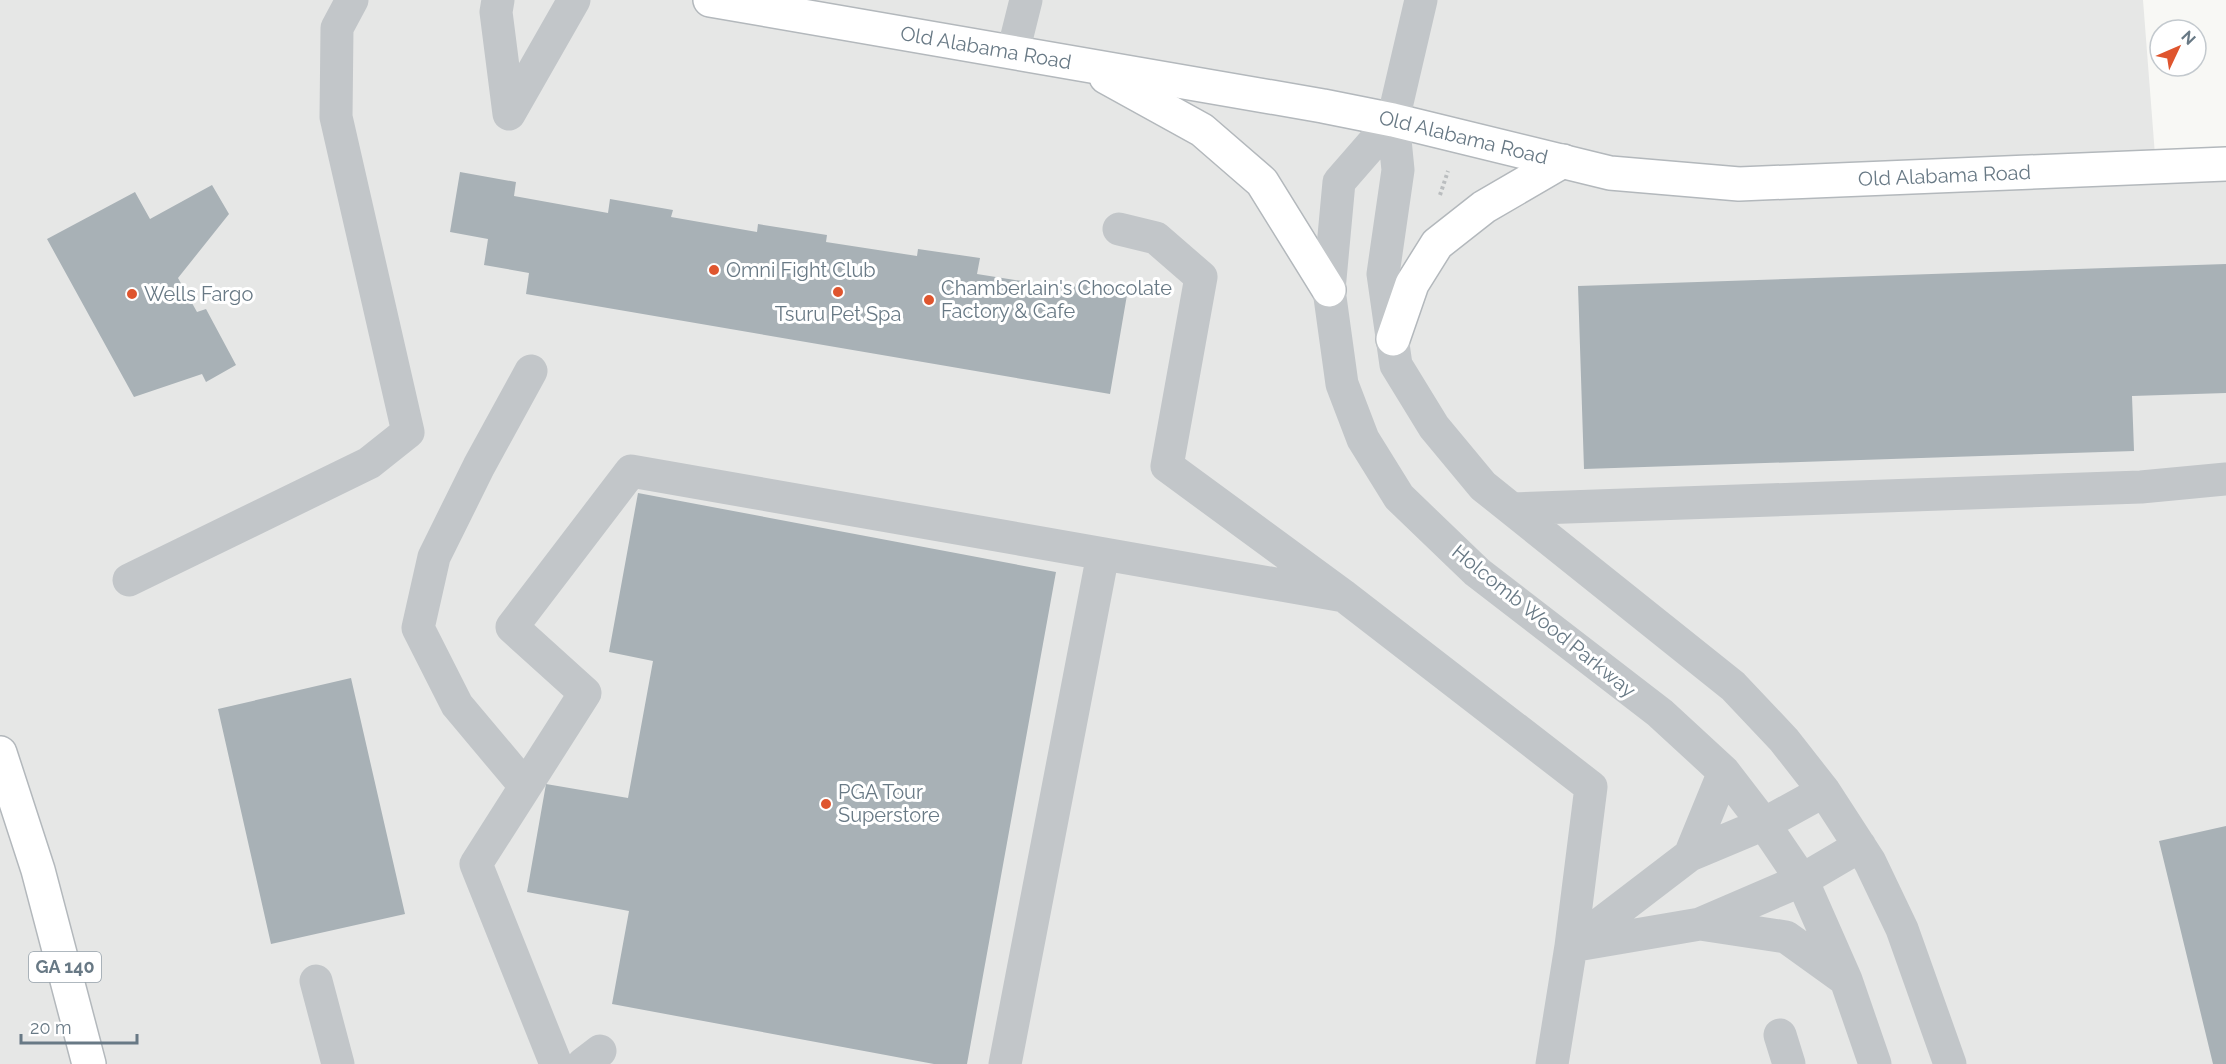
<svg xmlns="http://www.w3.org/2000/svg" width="2226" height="1064" viewBox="0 0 2226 1064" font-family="Raleway,sans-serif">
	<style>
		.built { fill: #e6e7e6 }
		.building { fill: #a8b1b6 }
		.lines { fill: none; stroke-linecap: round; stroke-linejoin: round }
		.major-casing { stroke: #b3b8bc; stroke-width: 36 }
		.path { stroke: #babdbf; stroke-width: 4; stroke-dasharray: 3 3; stroke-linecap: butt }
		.minor { stroke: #c2c6c9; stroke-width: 33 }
		.major { stroke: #fff; stroke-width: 33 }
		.poi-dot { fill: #df552e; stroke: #fff; stroke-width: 2 }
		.labels { text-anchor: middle; stroke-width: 6; stroke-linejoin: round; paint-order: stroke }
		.shield { fill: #fff; stroke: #95a1aa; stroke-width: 1.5 }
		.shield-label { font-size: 18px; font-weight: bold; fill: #687985 }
		.street-label { font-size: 20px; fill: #687985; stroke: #fff }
		.poi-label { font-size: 20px; fill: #687985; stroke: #fff; text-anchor: start }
	</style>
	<rect width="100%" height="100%" fill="#f8f8f5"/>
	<path class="built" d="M0 0H2143L2157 181 2226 176V1064H0Z"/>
	<path class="building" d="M460 172 516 182 514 196 608 213 610 199 673 210 671 217 757 232 758 224 827 235 826 242 917 256 918 249 980 258 977 274 1073 289 1078 280 1128 289 1110 394 526 294 529 273 484 265 488 239 450 232Z
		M212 185 229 214 178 278 197 312 206 309 236 365 206 382 202 374 134 397 47 239 135 192 150 219Z
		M2226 264V393L2132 396 2134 451 1584 469 1578 286Z
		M638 493 1056 572 967 1064H934L612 1004 629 911 527 892 546 784 628 798 653 661 609 652Z
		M351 678 405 914 271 944 218 709Z
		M2226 826V1064H2213L2159 841Z"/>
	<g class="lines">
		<defs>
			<g id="major">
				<path id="s1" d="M710 0 1323 106 1393 120 1610 173 1739 184 2226 164"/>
				<path d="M1106 77 1202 130 1262 182 1329 290"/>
				<path d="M1393 339 1412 284 1437 244 1484 207 1563 161"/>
				<path d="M0 753 38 870 89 1064"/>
			</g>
		</defs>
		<use href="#major" class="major-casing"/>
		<path class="path" d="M1440 195 1448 171"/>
		<path class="minor" d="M498 0 496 12 509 114
			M1421 0 1393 120 1398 170 1383 274 1396 365 1434 427 1483 486 1733 686 1784 740 1824 791 1870 862 1902 929 1950 1064
			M1013 52 1026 0
			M509 114 574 0
			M1393 120 1339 182 1329 290 1342 384 1363 439 1399 497 1477 572 1660 713 1724 772 1764 824 1802 880 1846 980 1875 1064
			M1119 229 1156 238 1201 277 1167 466 1344 596 1591 787 1571 946 1552 1064
			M1512 509 2141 487 2226 479
			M129 580 369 463 408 432 336 117 337 28 352 0
			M1724 772 1690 855 1571 946 1700 924 1786 937 1846 980
			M525 786 457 705 418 628 434 557 479 466 531 371
			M1690 855 1764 824 1824 791
			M1700 924 1802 880 1860 846
			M316 981 338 1064
			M1780 1035 1789 1064
			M556 1064 476 864 585 693 512 627 631 471 1344 596
			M583 1064 600 1051
			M1005 1064 1103 554"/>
		<use href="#major" class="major"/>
	</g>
	<g class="poi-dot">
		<circle cx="714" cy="270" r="6"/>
		<circle cx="838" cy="292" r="6"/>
		<circle cx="132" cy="294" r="6"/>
		<circle cx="929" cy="300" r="6"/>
		<circle cx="826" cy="804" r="6"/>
	</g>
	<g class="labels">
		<rect class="shield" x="29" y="952" width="72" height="30" rx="4.5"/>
		<g class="shield-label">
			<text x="65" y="973">GA 140</text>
		</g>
		<g class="street-label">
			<text dy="7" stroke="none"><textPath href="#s1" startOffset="280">Old Alabama Road</textPath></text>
			<text dy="7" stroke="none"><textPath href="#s1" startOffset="766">Old Alabama Road</textPath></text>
			<text dy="7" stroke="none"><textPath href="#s1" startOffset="1252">Old Alabama Road</textPath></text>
			<text transform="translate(1544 621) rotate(39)" y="7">Holcomb Wood Parkway</text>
		</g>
		<g class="poi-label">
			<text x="726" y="277">Omni Fight Club</text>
			<text x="941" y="295">Chamberlain's Chocolate<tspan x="941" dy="23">Factory &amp; Cafe</tspan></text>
			<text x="144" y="301">Wells Fargo</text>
			<text x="838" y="321" text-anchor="middle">Tsuru Pet Spa</text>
			<text x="838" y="799">PGA Tour<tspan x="838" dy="23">Superstore</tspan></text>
		</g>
	</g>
	<g transform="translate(2178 48) rotate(46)"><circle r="28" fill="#ffffff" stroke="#c3c9ce" stroke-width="1.5"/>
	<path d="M0-4.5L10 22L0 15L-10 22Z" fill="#df552e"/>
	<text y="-9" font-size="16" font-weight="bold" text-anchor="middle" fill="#687985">N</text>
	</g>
	<path d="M21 1034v9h116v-9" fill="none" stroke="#687985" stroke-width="3"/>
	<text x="30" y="1034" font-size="18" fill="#687985" stroke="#ffffff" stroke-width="4.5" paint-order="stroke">20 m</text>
</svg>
